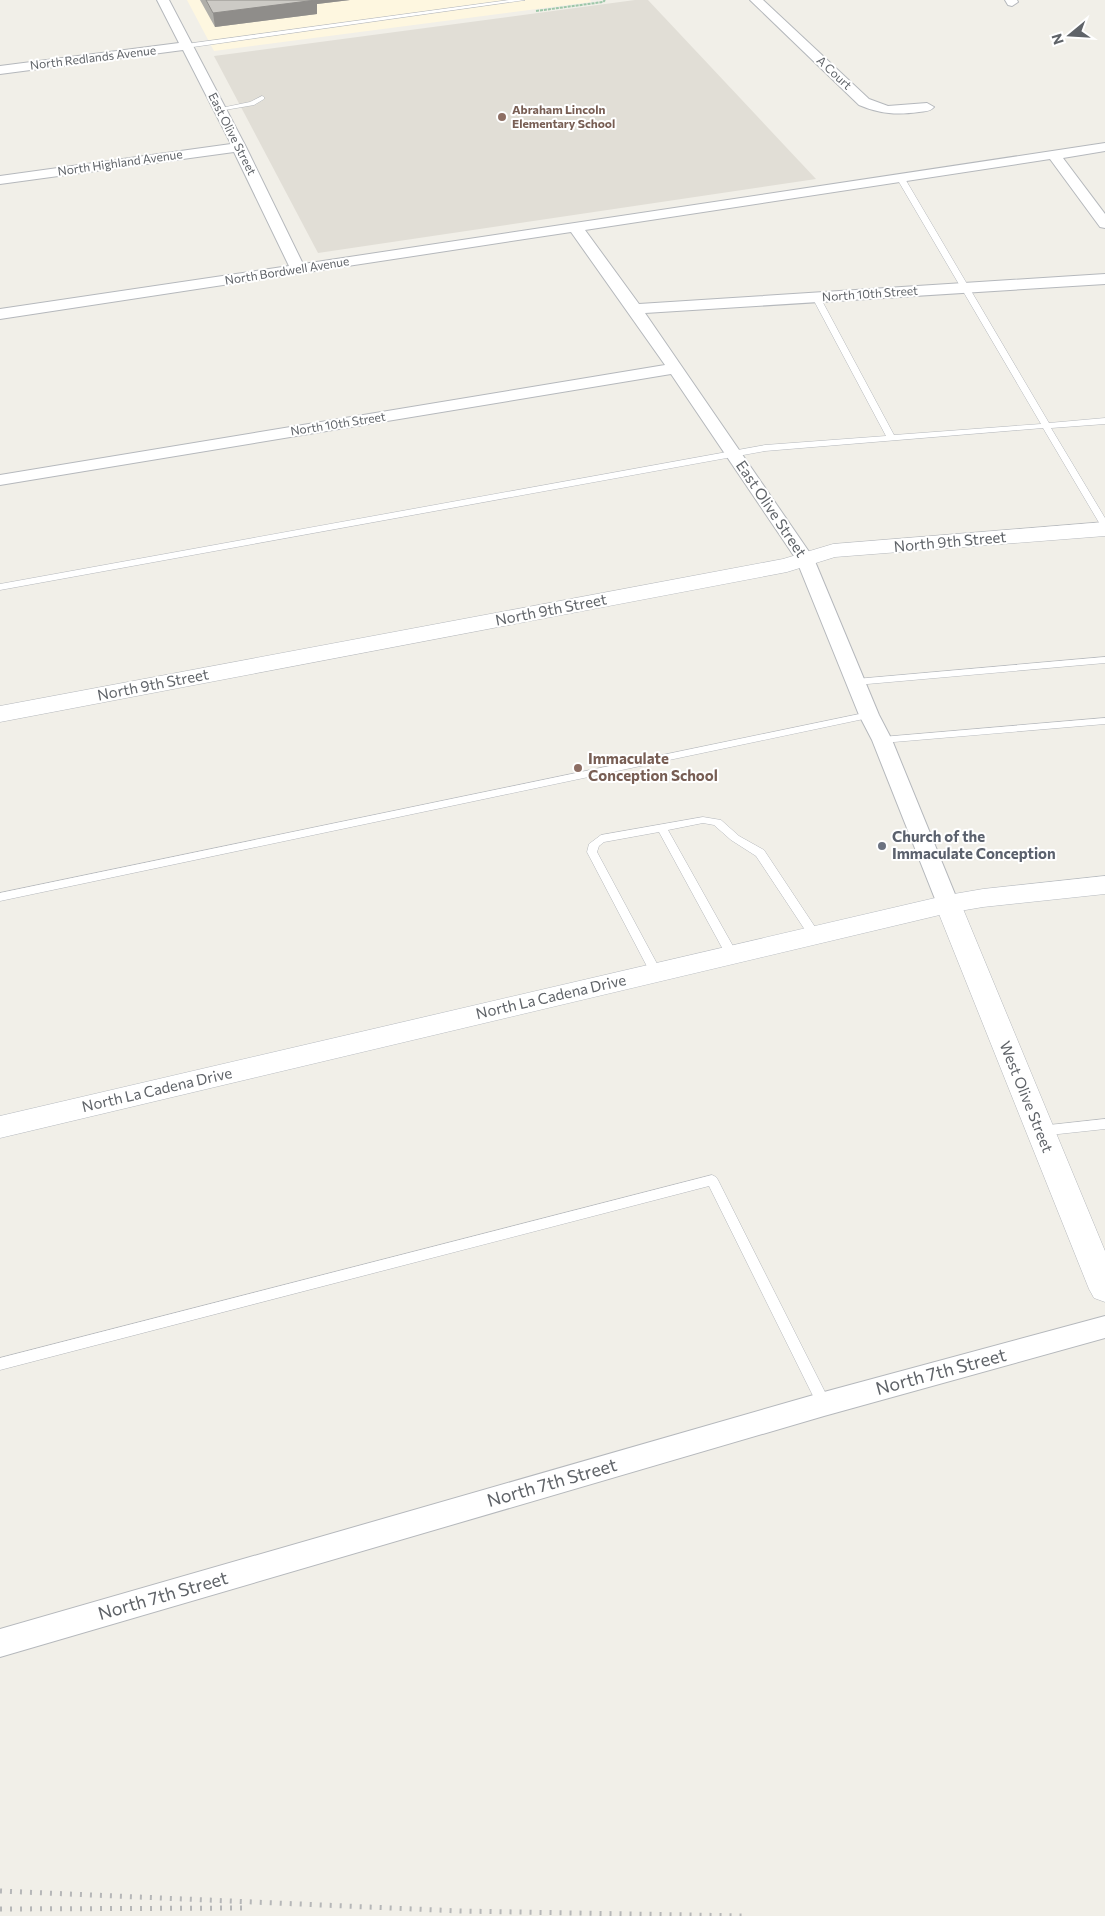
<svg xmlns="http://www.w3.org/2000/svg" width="1105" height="1916" viewBox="0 0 1105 1916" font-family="Commissioner,sans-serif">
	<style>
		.commercial { fill: #fef7e0 }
		.education { fill: #e1ded6 }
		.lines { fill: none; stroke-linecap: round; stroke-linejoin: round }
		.service-casing { stroke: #b5b8bc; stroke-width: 1 }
		.minor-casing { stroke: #b5b8bc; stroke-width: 2 }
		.tertiary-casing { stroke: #b5b8bc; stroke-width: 1 }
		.secondary-casing { stroke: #b6babf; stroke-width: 1 }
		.path { stroke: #9cc7a9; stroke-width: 2; stroke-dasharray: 3 1; stroke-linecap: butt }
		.service { fill: #fff; fill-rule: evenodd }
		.minor { fill: #fff; fill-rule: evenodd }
		.tertiary { fill: #fff; fill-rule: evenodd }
		.secondary { fill: #fff; fill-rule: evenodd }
		.rail { stroke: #b6b7b8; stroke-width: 5; stroke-dasharray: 2 8; stroke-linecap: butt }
		.wall { fill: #afaea9 }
		.shaded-wall { fill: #8f8d8a }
		.building { fill: #cccac5; stroke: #8f8d8a }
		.education-dot { fill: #8d6e63; stroke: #fff; stroke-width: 2 }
		.worship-dot { fill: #6b7280; stroke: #fff; stroke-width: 2 }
		.labels { text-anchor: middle; stroke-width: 4; stroke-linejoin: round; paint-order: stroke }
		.far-street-label { font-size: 12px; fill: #5f6368; stroke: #fff }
		.far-education-label { font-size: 12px; font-weight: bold; fill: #785e54; stroke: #fff; text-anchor: start }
		.street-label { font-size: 15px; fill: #5f6368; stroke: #fff }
		.education-label { font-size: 15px; font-weight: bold; fill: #785e54; stroke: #fff; text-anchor: start }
		.worship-label { font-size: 15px; font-weight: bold; fill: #5b616d; stroke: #fff; text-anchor: start }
		.near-street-label { font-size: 18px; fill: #5f6368; stroke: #fff }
	</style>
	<rect width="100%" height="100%" fill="#f1efe8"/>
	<path class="commercial" d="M187 0H590L591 2 214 51Z"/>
	<path class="education" d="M635 0H648L816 179 318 253 214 56Z"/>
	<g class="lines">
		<defs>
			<path id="service" d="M509 0H525L186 48 183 46 186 44Z
				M262 96 264 97V99L254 105 219 111 216 109 250 102Z
				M900 175 904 177 1049 423 1105 418V424L1051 428 1105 518V529L1101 526 1043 428 765 451 0 590V584L765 445 886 436 812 297 816 295 820 297 894 435 1041 424 896 177Z
				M1105 657V663L856 685 851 682 856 679Z
				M869 712 873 713 874 715 873 717 0 901V893Z
				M1105 718V724L882 743 877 740 882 737Z
				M703 817 721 820 739 836 764 850 819 933 821 936 819 939H811L756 856 731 840 714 825 703 823 668 830 738 955 732 959 726 955 659 832 604 842 599 846 597 852 662 973 660 976H652L587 852 589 844 601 835Z
				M1105 1119V1129L1040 1136 1036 1134 1034 1131 1036 1128 1040 1126Z
				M712 1175 716 1177 718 1180 829 1400 831 1404 829 1408 824 1410 819 1408 709 1186 0 1370V1358Z"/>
			<path id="minor" d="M157 0H169L246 147 303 264 1105 143V151L1063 158 1105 214V228L1100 227 1050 159 585 230 639 304 1105 274V284L645 313 814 559 879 715 892 740 959 904 956 909 948 912 940 909 937 904 872 740 859 715 796 559 671 374 0 485V475L665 365 571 232 0 319V309L289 266 234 152 0 184V176L231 144 183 50 0 74V66L179 43Z
				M750 0H763L869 99 888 106 927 103 934 107C930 112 925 111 919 112 897 115 880 114 859 105Z
				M1005 0H1017L1018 2 1012 6 1008 5Z
				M1105 1316V1338L824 1416 0 1657V1629L824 1392Z"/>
			<path id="tertiary" d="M1105 522V536L835 557 787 572 0 722V706L783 559 833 544Z
				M948 895 957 897 961 904 1105 1251V1302L1094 1298 1089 1289 935 904 939 897Z"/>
			<path id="secondary" d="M1105 876V894L983 907 948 913 0 1138V1116L948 895 983 889Z"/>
		</defs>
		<use href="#service" class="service-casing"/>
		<use href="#minor" class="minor-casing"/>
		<use href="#tertiary" class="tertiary-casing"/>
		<use href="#secondary" class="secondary-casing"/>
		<path class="path" d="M536 11 603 2 605 0"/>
		<use href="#service" class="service"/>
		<use href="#minor" class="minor"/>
		<use href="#tertiary" class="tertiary"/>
		<use href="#secondary" class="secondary"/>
		<path class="rail" d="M0 1891 460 1911 746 1916
			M0 1909 246 1908"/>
	</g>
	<path class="wall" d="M200 0H350L317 4V14L215 27Z"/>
	<path class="shaded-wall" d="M311 0H350L317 4V14L215 27 213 13Z"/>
	<path class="building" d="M206 0H316L213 13Z"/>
	<g class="education-dot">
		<circle cx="502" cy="117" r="5"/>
		<circle cx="578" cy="768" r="5"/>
	</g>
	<circle class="worship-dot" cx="882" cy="846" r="5"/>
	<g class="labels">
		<g class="far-street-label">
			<text transform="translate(93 58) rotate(-7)" y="4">North Redlands Avenue</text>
			<text transform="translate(834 73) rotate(43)" y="4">A Court</text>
			<text transform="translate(232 134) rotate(63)" y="4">East Olive Street</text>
			<text transform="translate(120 163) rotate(-8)" y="4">North Highland Avenue</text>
			<text transform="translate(287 271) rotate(-9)" y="4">North Bordwell Avenue</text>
			<text transform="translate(870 294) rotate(-4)" y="4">North 10th Street</text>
			<text transform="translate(338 424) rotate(-9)" y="4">North 10th Street</text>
		</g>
		<g class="far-education-label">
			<text x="512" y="114">Abraham Lincoln<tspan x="512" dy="14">Elementary School</tspan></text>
		</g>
		<g class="street-label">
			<text transform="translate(771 509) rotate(56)" y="5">East Olive Street</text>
			<text transform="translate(950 542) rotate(-5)" y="5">North 9th Street</text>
			<text transform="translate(551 610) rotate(-11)" y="5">North 9th Street</text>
			<text transform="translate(153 685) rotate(-11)" y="5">North 9th Street</text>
			<text transform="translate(551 997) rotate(-13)" y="5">North La Cadena Drive</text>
			<text transform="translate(157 1090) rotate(-13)" y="5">North La Cadena Drive</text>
			<text transform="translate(1026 1097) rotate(68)" y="5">West Olive Street</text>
		</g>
		<g class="education-label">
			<text x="588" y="764">Immaculate<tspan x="588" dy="17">Conception School</tspan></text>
		</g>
		<g class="worship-label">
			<text x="892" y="842">Church of the<tspan x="892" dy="17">Immaculate Conception</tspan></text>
		</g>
		<g class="near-street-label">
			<text transform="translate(941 1372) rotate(-15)" y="6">North 7th Street</text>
			<text transform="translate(552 1483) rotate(-16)" y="6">North 7th Street</text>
			<text transform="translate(163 1596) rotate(-16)" y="6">North 7th Street</text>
		</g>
	</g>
	<g transform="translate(1070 35) rotate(252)" stroke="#ffffff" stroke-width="4" paint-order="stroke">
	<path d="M0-4L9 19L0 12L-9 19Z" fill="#5f6368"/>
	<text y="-8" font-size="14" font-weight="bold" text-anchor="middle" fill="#5f6368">N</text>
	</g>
</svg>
